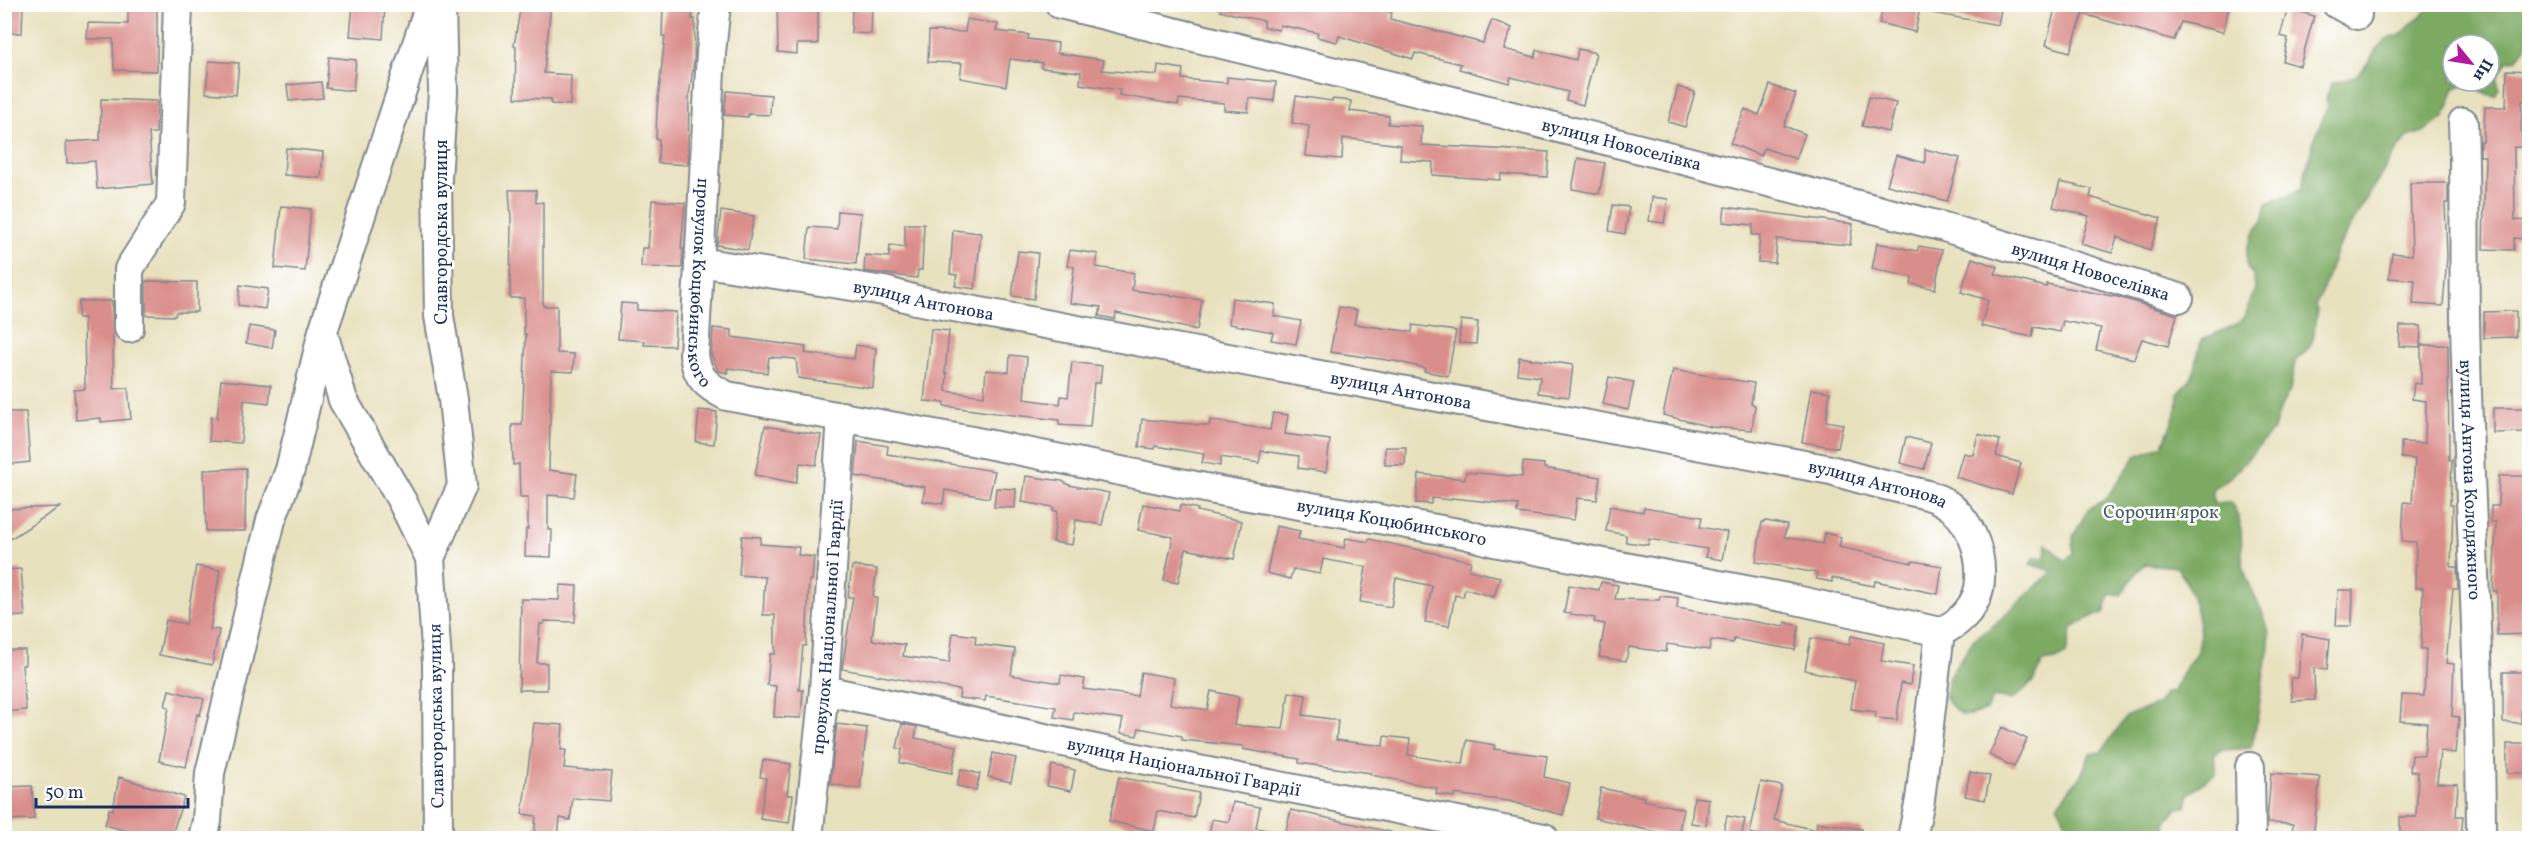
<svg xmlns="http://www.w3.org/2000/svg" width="2534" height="843" viewBox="0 0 2534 843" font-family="Vollkorn,serif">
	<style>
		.forest { fill: #7daa63; stroke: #4c6c60; stroke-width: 1.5; fill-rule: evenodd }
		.building { fill: #da8e8b }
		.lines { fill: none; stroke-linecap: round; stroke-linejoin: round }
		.minor-casing { stroke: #82888e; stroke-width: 32 }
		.minor { stroke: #fff; stroke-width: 28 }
		.labels { text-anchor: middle; stroke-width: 5; stroke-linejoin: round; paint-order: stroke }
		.street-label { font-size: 18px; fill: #1b2f5e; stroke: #fff }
		.park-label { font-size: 18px; fill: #425c64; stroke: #fff }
	</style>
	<rect width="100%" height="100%" fill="#fff"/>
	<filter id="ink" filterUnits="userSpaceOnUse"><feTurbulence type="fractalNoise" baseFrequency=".0167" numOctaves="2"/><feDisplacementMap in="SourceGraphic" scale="12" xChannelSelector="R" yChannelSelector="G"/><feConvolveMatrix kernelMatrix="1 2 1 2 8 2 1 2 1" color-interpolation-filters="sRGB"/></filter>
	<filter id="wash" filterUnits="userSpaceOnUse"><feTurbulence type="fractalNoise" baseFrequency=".008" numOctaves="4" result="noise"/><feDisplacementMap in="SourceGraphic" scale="24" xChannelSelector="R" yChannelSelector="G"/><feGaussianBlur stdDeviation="1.35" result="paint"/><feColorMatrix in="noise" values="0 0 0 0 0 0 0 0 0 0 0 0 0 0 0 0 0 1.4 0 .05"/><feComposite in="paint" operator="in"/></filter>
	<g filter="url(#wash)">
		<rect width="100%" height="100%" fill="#e8e1be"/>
		<path class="forest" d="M2432 5H2529V40L2516 60 2507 62 2497 78 2499 89 2495 96 2482 93 2470 85 2455 88 2444 118 2423 132 2407 137 2393 155 2337 249 2322 292 2315 306 2317 310C2311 339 2320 341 2295 361L2290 390 2281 406 2274 429 2232 476 2213 489V503L2230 502C2245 520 2240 543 2243 565 2247 587 2263 606 2268 629 2272 647 2265 662 2263 679 2259 702 2258 726 2251 748L2222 750 2214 755 2216 774C2205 778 2200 788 2189 793L2186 807 2177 808 2166 822 2167 832 2163 838H2072C2064 828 2066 815 2057 805L2081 775 2090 754 2101 752 2127 716 2158 704 2165 693 2174 692C2177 685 2179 677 2183 671 2187 664 2194 658 2197 651 2206 631 2190 584 2177 567L2145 564 2136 573 2121 595 2110 593 2104 614 2093 616 2072 628 2066 654 2056 660 2042 662C2038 680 2025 691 2010 700L1993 697 1986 710C1963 719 1959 717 1945 697L1949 676 1974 639 1994 625 2053 571 2030 564 2035 557 2044 558 2046 553V544L2065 561 2073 553V537L2088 509 2105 500 2136 456 2163 445 2177 409 2178 394 2191 379 2195 369 2201 340 2235 325 2245 317 2255 288 2254 277 2247 267V249L2254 232 2263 221 2267 203 2301 190 2314 140 2328 106 2326 98 2331 84C2340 81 2351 79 2358 74 2372 62 2378 37 2399 36ZM2453 45H2489V81H2453Z"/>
		<g id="blocks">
			<path class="building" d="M128 4H157V71L114 70 113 39H87L88 23 128 24Z
				M353 4H385L383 39 350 36Z
				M521 4H551L544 73 571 75 570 105 551 104V99L515 98 516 47 514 46Z
				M663 4H694L692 19H695L694 62 689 95 688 165 658 163 659 139H656L657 109 665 36H662Z
				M777 4H818V44H797V54L778 52Z
				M1220 4H1361L1392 13 1390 19 1483 43 1492 20 1512 28 1504 49 1535 57 1537 50 1576 60 1578 49 1596 53 1583 105 1566 100 1568 92 1511 77 1509 83 1459 69 1461 64 1415 53 1413 59 1339 36 1337 42 1317 37 1318 33 1280 25 1279 30 1264 27V21L1220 11Z
				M1884 4H1921L1915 32 1879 23Z
				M1933 4H2002L1998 25 1932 13Z
				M2056 4H2230L2223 32 2181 22 2174 40 2083 14 2070 52 2046 45Z
				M7 6H23L22 33H6Z
				M2288 8 2314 16 2300 66 2283 61 2288 38 2280 36Z
				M852 10H872L871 34 851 33Z
				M967 19 998 24 996 31 1029 35 1028 39 1058 43 1057 53 1104 60 1102 70 1157 75 1158 65 1183 69 1182 79 1227 83V77L1276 82 1274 101 1249 98 1248 112 1224 110V103L1179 99 1178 105 1119 95 1120 90 1080 84 1081 72 1041 68 1042 63 1010 59 1006 86 960 78 962 63 928 62 929 31 965 32Z
				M329 57 356 60 353 91 326 88Z
				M209 61 239 63 236 95 206 93Z
				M2507 70 2529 71V101H2522L2521 132H2529V148L2514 147 2515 220 2528 221 2527 239 2514 238V250L2483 249 2485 156H2480V141H2483L2485 107H2506Z
				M321 82 323 98 289 101 287 85Z
				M1770 85 1796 94 1784 126 1805 134 1796 159 1764 148 1761 156 1730 143 1745 109 1759 115Z
				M1678 87 1695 92 1685 127 1668 122Z
				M727 91 771 95 770 115 748 114V117L724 115Z
				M1296 96 1332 101 1333 99 1351 101 1350 111 1389 116 1388 124 1422 126 1421 145 1549 152 1547 177 1501 174 1500 180 1432 175 1433 162 1400 160 1401 145 1343 138 1342 159 1306 156 1309 126 1292 123Z
				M1869 97 1896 103 1889 132 1862 126Z
				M101 99 157 101 156 133H149L153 184 97 189 95 161 67 163 66 142 100 140Z
				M286 148 323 152 321 178 284 175Z
				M1925 149 1960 158 1947 201 1887 185 1896 155 1925 163Z
				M1578 158 1605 163 1599 194 1572 189Z
				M2060 182 2092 189 2090 197 2161 218 2150 250 2117 237 2112 253 2081 244 2089 216 2053 207Z
				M2410 183H2448V203H2445L2447 257 2443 306 2413 304 2415 280 2389 278 2392 253 2412 255Z
				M509 190H536V203L543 202V306H557V353L574 354 573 372 551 371 549 470 577 474 574 497 548 495V530H552L551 557 525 556 526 529H528V497H520L519 464 513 465 512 425H522L526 334H524V298H510L511 220Z
				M1652 197 1668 199 1664 223 1649 221Z
				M652 200 685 203 681 249H683L682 268 641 267 642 248H648Z
				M1613 205 1629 207 1625 234 1609 231Z
				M281 206 311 209 305 271 275 268Z
				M1725 207 1853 224 1850 245 1777 239 1775 263 1758 262 1760 235H1752L1753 225 1723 222Z
				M721 211 754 216 748 250 717 245Z
				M838 211 861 213 856 264 806 259 809 227 837 229Z
				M905 224H924L922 270H918L917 278 864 271 865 255 889 257 890 245 905 247Z
				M953 230 981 233 975 289 955 286 957 275 950 274Z
				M1877 243 1917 251 1919 246 1942 250 1935 289 1911 284 1912 277 1872 269Z
				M1070 250 1098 254 1096 267 1134 273 1132 290 1202 300 1197 330 1116 313 1115 319 1099 316 1101 307 1070 303 1074 267 1067 266Z
				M1018 251 1038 253 1034 299 1012 296Z
				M1972 258 1998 267 1995 274 2046 287V284L2118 297 2177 315 2168 346 2142 339 2134 359 2096 350 2101 328 2063 321 2060 332 2034 327 2032 337 1981 326 1988 300 1961 292Z
				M146 281 197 282V312H176L175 316 146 315Z
				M240 285 268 289 265 309 238 305Z
				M1232 298 1275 304 1274 316 1301 321 1296 344 1271 340 1273 332 1229 324Z
				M79 301H112L114 389 128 388 131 419 101 422V418L76 420 74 390 85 389 84 318H78Z
				M621 303 637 304V310L676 312 674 346 644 345 645 341 618 339Z
				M1339 307 1357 310 1354 324 1412 332 1413 325 1456 331 1448 376 1424 371 1425 368 1394 361 1330 352Z
				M2516 311V337L2484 338V312Z
				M1461 320 1478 322 1476 344 1459 343Z
				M249 326 275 330 272 348 246 343Z
				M2400 326H2421L2420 347 2399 346Z
				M713 328 732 330V337L806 347 805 353 854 359 856 345 876 348 873 388 798 378 796 359 769 357 767 373 728 368 727 373 718 371 711 354Z
				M931 329 949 331 945 373H947L946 391 984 396 986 370 1009 372 1010 355 1027 357 1024 399 1060 404 1061 396 1068 397 1072 362 1102 366 1100 383H1094L1090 427 1059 425V420L996 413 944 406V402L924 401Z
				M2421 345H2448L2449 460H2452L2450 505H2453L2451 567H2457L2458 589H2453L2446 663 2454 664 2452 716 2459 717 2455 753 2440 751 2437 783 2458 784 2456 816H2463L2461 838H2400V817H2416L2418 772 2410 771 2412 755 2424 756 2427 723 2400 721 2402 695 2424 696 2426 649H2421L2423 588H2415L2416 542 2402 541 2404 502 2412 503 2415 459 2401 458V442L2425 443 2426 401 2412 399 2414 383 2421 384Z
				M1519 357 1573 365 1569 397 1538 393 1540 377 1517 374Z
				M1673 370 1754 383 1751 404 1755 405 1752 430 1711 427 1663 415Z
				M1609 377 1634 382 1628 410 1603 404Z
				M221 380 271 385 269 403 244 400 241 443 209 441 211 417 217 418Z
				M1811 389 1830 392 1826 421 1843 424 1838 448 1802 442Z
				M2493 408H2526V432L2493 433Z
				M699 410 717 412 714 444 696 442Z
				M8 412H26L30 462 4 465V435L8 434Z
				M1273 413 1288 415 1285 434 1330 440 1326 472 1298 468 1299 456 1261 451 1259 463 1221 457 1220 466 1202 463 1204 454 1155 446V449L1139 447 1142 419 1209 426 1210 420 1270 430Z
				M765 426 821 435 816 465 800 463 796 483 755 475Z
				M1978 434 2000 440 1996 456 2021 463 2012 494 1956 477 1963 453 1973 455Z
				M1906 437 1931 443 1924 469 1900 463Z
				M858 441 888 446 887 454 995 471 989 498 945 490 943 504 923 501 925 487 855 476Z
				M1385 447H1406L1405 465H1385Z
				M1523 462 1544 464V468L1600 477 1597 500 1577 498 1574 520 1517 513 1518 505 1452 498 1451 500 1432 498 1431 504 1416 503 1419 474 1465 479 1466 472 1522 477Z
				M246 468 245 531H206L204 470Z
				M1026 476 1062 481 1069 485 1109 493 1102 525 1076 520 1072 545 1053 542 1057 511H1053L1054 507 1022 502Z
				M2499 476H2524L2523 488 2529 489 2526 577 2529 634 2497 635V591H2493L2496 522H2491V506H2498Z
				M996 488 1016 489 1015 508 994 507Z
				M1143 504 1179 511 1181 505 1198 509 1197 511 1242 521 1234 559 1186 549 1178 583 1164 580 1173 537 1138 530Z
				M1610 506 1643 512 1644 507 1702 517 1700 527 1727 532 1722 560 1705 557 1707 549 1649 539 1648 545 1626 542V535L1606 531Z
				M60 507 4 543V509Z
				M1766 521 1787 525 1784 537 1823 544 1825 533 1841 537 1839 547 1912 563 1913 561 1942 566 1938 594 1875 581 1874 586 1832 578V582L1816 579 1817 573 1756 562 1762 522Z
				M1276 526 1300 531 1298 539 1344 548 1346 538 1368 542 1369 539 1471 561 1469 570 1500 577 1494 597 1465 589 1463 597 1455 595 1449 626 1425 622 1432 586 1396 578 1391 607 1360 602 1366 567 1323 559 1320 574 1293 569 1290 579 1267 573Z
				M742 536 761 537 760 544 799 547 798 555 814 557 812 580H809L806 646H803L799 690H803L801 718 774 717 776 686 767 685 770 654H775V615H763L765 577 739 575Z
				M196 566 220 570 210 629 219 630 212 665 159 655 166 620 186 624Z
				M852 566 877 569 873 597 877 598 872 640 905 645 903 656 949 663 953 633 976 636 975 644 1015 649 1011 675 1060 683 1061 675 1085 679 1083 689 1137 696 1141 672 1174 678 1170 704 1207 710 1211 691 1239 697 1234 725 1283 729 1289 692 1306 695 1303 715 1338 720 1336 740 1383 746 1384 736 1410 739 1408 755 1463 764 1467 740 1495 745 1494 749 1547 756 1544 777 1570 783 1563 815 1508 801 1455 794V797L1436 794 1437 788 1371 775V773L1299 763V759L1243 749V746L1182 740V736L1139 728 1137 736 1120 733 1123 719 1074 712 1073 720 1054 717 1056 707 986 696 985 701 959 698 960 690 842 669 853 597H848Z
				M21 569 25 616 4 617V570Z
				M1601 582 1618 585 1615 599 1659 600 1660 596 1678 598 1677 608 1784 627 1785 622 1799 626 1795 650 1734 639 1733 643 1711 640 1709 650 1667 644 1666 652 1629 647 1626 661 1599 657 1605 624 1594 622 1595 618 1564 613 1569 585 1599 590Z
				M560 585 577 586 575 622 544 621V624H540L537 663H547V690H519L521 599 559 600Z
				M2338 590H2353L2352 626H2336Z
				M2302 634 2330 639 2327 670 2314 668 2315 700 2292 701 2291 678H2298Z
				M1851 636 1884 643 1881 661 1913 666 1910 685 1901 683 1897 720 1875 718 1876 712 1851 709 1855 681 1805 670 1811 638 1849 645Z
				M4 650H25V665H22L26 710 4 712Z
				M2503 672H2529V702H2522L2521 723 2503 722Z
				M169 690 204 699 200 715 197 714 186 767 159 761 169 707 165 706Z
				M534 723 563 725 561 750H566L564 768 612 772 609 801 573 798 570 820 560 818 558 838H534L536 816 522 814Z
				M837 724 867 728 860 789 830 784Z
				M902 724 917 727 915 738 957 746 952 773 900 763 902 749 897 748Z
				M2002 727 2027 739 2014 767 1989 755Z
				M2507 744H2529V773H2507Z
				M993 753 1016 758 1011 782 988 777Z
				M763 760 791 764 787 795H793L789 823 760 819 766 778 760 777Z
				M1052 765 1075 770 1071 791 1047 786Z
				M961 769 980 774 976 790 957 786Z
				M1970 772 1990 776 1985 800 1965 796Z
				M2271 773 2320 777 2313 838 2292 835 2293 824 2267 823Z
				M119 777 184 797 171 838H140L141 835 105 825 109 809 113 810Z
				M1119 777 1199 793 1194 818 1158 811 1154 831 1109 821Z
				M1761 782 1782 786 1774 820 1816 830 1817 822 1862 829 1861 838H1774L1750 833Z
				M32 786 34 819 6 820 4 787Z
				M1601 788 1644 797 1643 800 1683 809 1678 837 1595 818Z
				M1694 797 1709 799 1706 825 1691 823Z
				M1233 802 1260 807 1256 828 1272 831V838H1208L1212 819 1229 822Z
				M1291 810 1391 832 1390 838H1284Z
				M1727 816 1745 819 1741 838H1722Z"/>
		</g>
	</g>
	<g filter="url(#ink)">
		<use href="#blocks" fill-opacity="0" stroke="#82888e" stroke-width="1.5"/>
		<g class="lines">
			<defs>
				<g id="minor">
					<path id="s1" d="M716 4 711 53 694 355C697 377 706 386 727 396L972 441 1220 491 1464 534 1494 542 1787 598 1940 632"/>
					<path id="s2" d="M1060 4 1457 102 1944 227 2179 298"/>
					<path d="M2337 4 2357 15"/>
					<path id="s3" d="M2463 122C2466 201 2463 279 2466 358 2470 518 2481 678 2481 838"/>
					<path id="s4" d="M699 262 884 291 916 300 1831 470C1853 477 1875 483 1898 488 1912 492 1929 493 1942 501 1969 516 1982 550 1980 580 1979 604 1961 623 1940 632"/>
					<path d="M129 328V269L171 203 178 4"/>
					<path d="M323 333 343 400 402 501 430 558"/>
					<path id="s5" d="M824 690 1132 757 1544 838"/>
					<path d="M2250 767 2251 838"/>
					<path d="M203 838 207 821 210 773 271 520 290 470 323 331 430 4"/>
					<path d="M438 838 437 663 430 558 462 486 453 399 439 316 437 178 443 92 441 4"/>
					<path id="s6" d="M808 838 824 690 842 416"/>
					<path d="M1912 838 1920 800 1940 632"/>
				</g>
			</defs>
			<use href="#minor" class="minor-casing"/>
			<use href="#minor" class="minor"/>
		</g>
	</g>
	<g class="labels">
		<g class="street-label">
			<text dy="6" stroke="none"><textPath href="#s2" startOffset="579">вулиця Новоселівка</textPath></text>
			<text transform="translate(441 232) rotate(-90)" y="6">Славгородська вулиця</text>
			<text dy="6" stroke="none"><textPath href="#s2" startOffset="1065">вулиця Новоселівка</textPath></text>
			<text dy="6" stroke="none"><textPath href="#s1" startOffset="280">провулок Коцюбинського</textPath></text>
			<text dy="6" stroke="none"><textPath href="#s4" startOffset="228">вулиця Антонова</textPath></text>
			<text dy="6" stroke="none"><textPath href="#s4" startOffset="714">вулиця Антонова</textPath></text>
			<text dy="6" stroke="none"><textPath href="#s3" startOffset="358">вулиця Антона Колодяжного</textPath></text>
			<text dy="6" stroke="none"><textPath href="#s4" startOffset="1200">вулиця Антонова</textPath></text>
			<text dy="6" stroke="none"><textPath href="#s1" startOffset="1084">вулиця Коцюбинського</textPath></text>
			<text dy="6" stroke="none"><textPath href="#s6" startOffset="212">провулок Національної Гвардії</textPath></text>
			<text transform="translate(436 716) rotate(-91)" y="6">Славгородська вулиця</text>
			<text dy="6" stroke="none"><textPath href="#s5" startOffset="368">вулиця Національної Гвардії</textPath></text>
		</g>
		<g class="park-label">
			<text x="2161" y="518">Сорочин ярок</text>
		</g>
	</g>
	<rect width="2534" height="843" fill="none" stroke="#fff" stroke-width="24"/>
	<g transform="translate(2471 63) rotate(120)"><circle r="28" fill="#ffffff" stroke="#a4acbf" stroke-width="1.5"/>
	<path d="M0-4.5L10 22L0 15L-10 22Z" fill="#b5179e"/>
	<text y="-9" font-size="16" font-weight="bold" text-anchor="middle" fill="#1b2f5e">Пн</text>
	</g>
	<path d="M36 798v9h152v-9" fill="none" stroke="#1b2f5e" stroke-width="3"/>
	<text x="45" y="798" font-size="18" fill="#1b2f5e" stroke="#ffffff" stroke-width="4.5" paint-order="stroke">50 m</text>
</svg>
